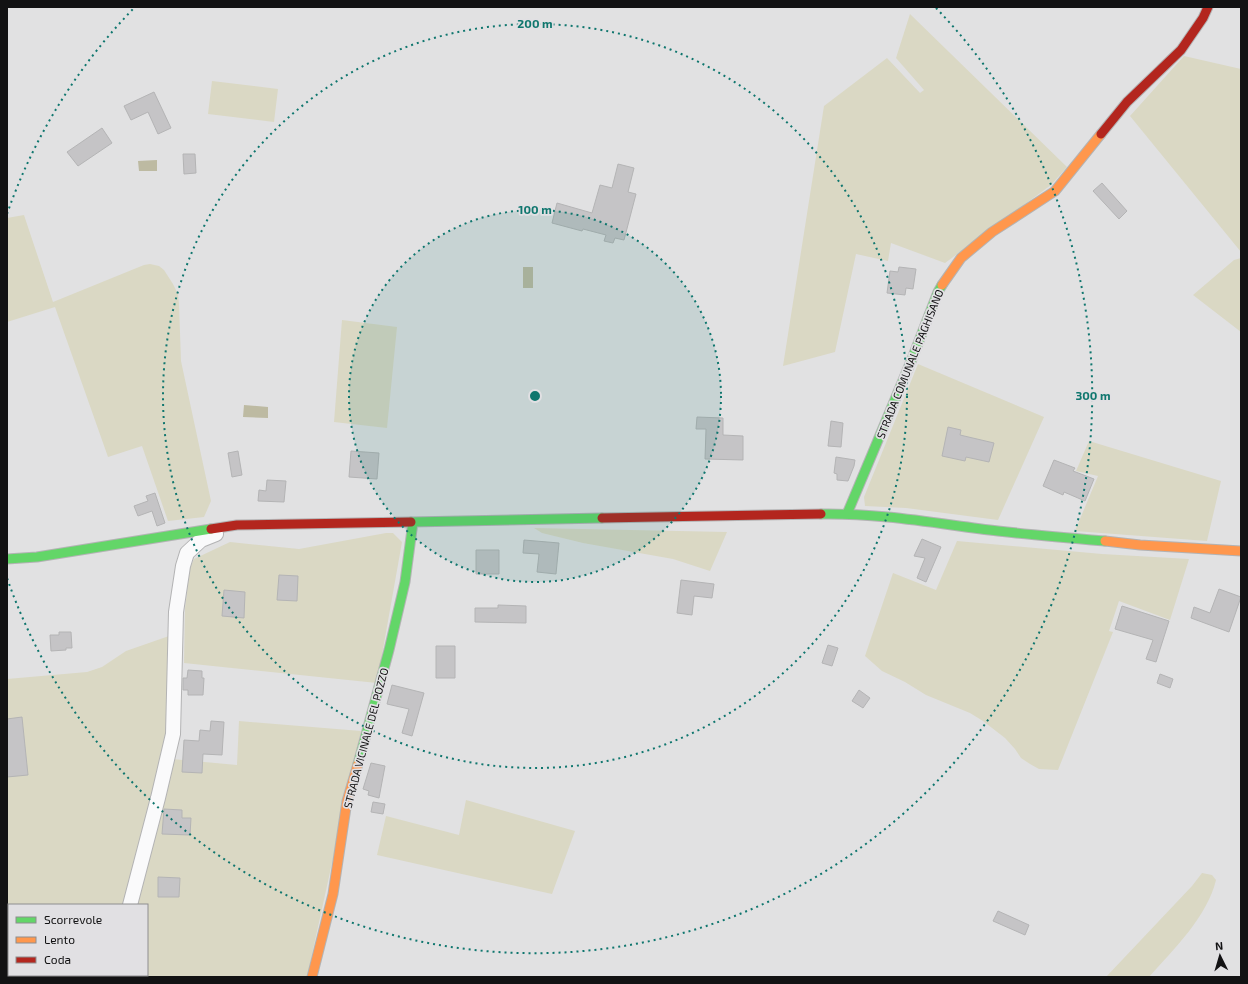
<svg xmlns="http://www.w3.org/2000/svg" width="1248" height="984" viewBox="0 0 1248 984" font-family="'Exo 2',sans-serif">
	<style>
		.green { fill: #dad8c4 }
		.water { fill: #bdbaa2 }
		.building { fill: #c5c4c6; stroke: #b4b4b5 }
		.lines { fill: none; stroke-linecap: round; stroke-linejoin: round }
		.street-casing { stroke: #b3b3b4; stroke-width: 16 }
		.fast-casing { stroke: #b3b3b4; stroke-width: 11 }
		.slow-casing { stroke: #b3b3b4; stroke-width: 11 }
		.jam-casing { stroke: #b3b3b4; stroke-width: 11 }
		.street { stroke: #fafafb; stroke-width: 14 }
		.fast { stroke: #63d668; stroke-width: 9 }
		.slow { stroke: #ff974d; stroke-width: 9 }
		.jam { stroke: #b3261e; stroke-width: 9 }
		.ring { fill: none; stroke: #0f766e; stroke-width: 2; stroke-dasharray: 2 4 }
		.labels { text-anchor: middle; stroke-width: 3.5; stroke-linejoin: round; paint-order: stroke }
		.street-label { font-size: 11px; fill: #121213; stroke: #e1e0e3 }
		.centre { fill: #0f766e; stroke: #e1e0e3; stroke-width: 2 }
		.ring-label { font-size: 12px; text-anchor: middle; font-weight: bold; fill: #0f766e; stroke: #e1e0e3; stroke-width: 3.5; stroke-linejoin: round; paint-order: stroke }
	</style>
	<rect width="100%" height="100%" fill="#e1e1e2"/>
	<path class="green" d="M910 14 1067 167 1051 185 945 263 891 243 888 261 856 254 835 352 783 366 824 106 887 58 920 93 924 90 896 58Z
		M1184 56 1241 69V252L1130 116Z
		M212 81 278 89 274 122 208 114Z
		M24 215 53 302 144 265 150 264 159 266 164 270 173 284 178 294 179 304 181 361 211 501 204 517 168 521 142 446 108 457 55 307 7 322V218Z
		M1241 258V332L1193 295 1234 260Z
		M342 320 397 327 387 428 334 422Z
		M918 364 1044 417 998 520 906 508 865 506 864 497Z
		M1089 441 1221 481 1207 541 1075 531 1098 476 1076 471Z
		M534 528 727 532 710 571 673 559 583 543 542 533Z
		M386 533H393L402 542 377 683 184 663 185 608 190 568 194 559 230 542 299 549Z
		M957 541 1102 554 1189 559 1170 620 1119 601 1109 631 1113 632 1058 770 1039 769 1030 764 1021 758 1015 749 1005 738 983 721 970 713 926 695 905 682 882 671 865 656 893 573 936 590Z
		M169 636 170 695 165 749 124 905H9V941L7 942V679L87 672 102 667 126 651Z
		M239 721 361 731 307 977H113V975H147V905H136L172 759 237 765Z
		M466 800 575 831 552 894 377 855 386 816 459 835Z
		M1202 873 1212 875 1216 880C1207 917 1174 949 1149 977H1106L1192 886Z"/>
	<path class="water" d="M157 160V171H139L138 161Z
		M523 267H533V288H523Z
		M244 405 268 407V418L243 417Z"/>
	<path class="building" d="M154 92 171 128 158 134 148 112 131 120 124 106Z
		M102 128 112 143 78 166 67 152Z
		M183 154H195L196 173 184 174Z
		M618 164 634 168 628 192 636 194 624 240 615 238 613 243 604 241 606 235 583 229 582 231 552 223 557 203 592 213 600 185 612 188Z
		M1102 183 1127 211 1119 219 1093 191Z
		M899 267 916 269 913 289 906 288 905 295 887 293 890 271 898 272Z
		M697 417 723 418V435L743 436V460L705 459 706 429H696Z
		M831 421 843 423 841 447 828 446Z
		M948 427 961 430 960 435 994 443 989 462 966 457 965 461 942 456Z
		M238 451 242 475 232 477 228 453Z
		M351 451 379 453 377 479 349 477Z
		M836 457 855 460 854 466 848 481 837 480V474L834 473Z
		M1054 460 1075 468 1073 471 1094 479 1085 501 1064 492 1063 495 1043 486Z
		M267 480 286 481 284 502 258 501 259 490 266 491Z
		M155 493 165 523 157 526 152 511 138 516 134 506 148 501 146 496Z
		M922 539 941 547 926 582 917 578 925 558 914 556Z
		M524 540 559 543 556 574 537 572 539 554 523 553Z
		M476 550H499V574H476Z
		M279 575 298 576 297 601 277 600Z
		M681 580 714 584 712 598 694 596 692 615 677 613Z
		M1219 589 1241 597 1229 632 1191 618 1194 607 1210 613Z
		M224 590 245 592 244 618 222 616Z
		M498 605 526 606V623L475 622V608H498Z
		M1122 606 1169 621 1156 662 1146 659 1153 640 1115 629Z
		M59 632H71L72 648H66V650L51 651 50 635H59Z
		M828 645 838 648 832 666 822 663Z
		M436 646H455V678H436Z
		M188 670 202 671V678H204L203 695H188V690H183V678H187Z
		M1160 674 1173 679 1170 688 1157 683Z
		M392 685 424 693 412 736 402 733 409 709 387 704Z
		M859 690 870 698 863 708 852 701Z
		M22 717 28 775 7 777V719Z
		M211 721 224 722 222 755 203 754 202 773 182 772 184 740 199 741 200 730 210 731Z
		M371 763 385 766 379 798 368 795 369 791 363 789Z
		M373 802 385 804 383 814 371 812Z
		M164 809 182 810V818H191L190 835 162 834Z
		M158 877 180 878 179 897H158Z
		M998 911 1029 925 1025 935 993 921Z"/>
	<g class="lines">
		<defs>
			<path id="street" d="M130 905 158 798 173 734 176 612 183 566 187 553 201 540 216 534
				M108 977 109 975"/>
			<path id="fast" d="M821 514C881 513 939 524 998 531 1033 535 1069 538 1105 541
				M847 514 912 359 938 292 942 285
				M411 522 602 518
				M7 559 37 557 211 529
				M358 764 389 650 405 582 413 522"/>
			<path id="slow" d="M942 285 961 258 992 232 1055 191 1101 134
				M1105 541 1140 545 1241 551
				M312 977 333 894 347 801 358 764"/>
			<path id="jam" d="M1101 134 1127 102 1181 50 1203 18 1208 7
				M602 518 821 514
				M211 529 237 525 411 522"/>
		</defs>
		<use href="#street" class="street-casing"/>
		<use href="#fast" class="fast-casing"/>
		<use href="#slow" class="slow-casing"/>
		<use href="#jam" class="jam-casing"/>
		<use href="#street" class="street"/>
		<use href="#fast" class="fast"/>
		<use href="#slow" class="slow"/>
		<use href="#jam" class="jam"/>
	</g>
	<circle cx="535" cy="396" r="186" fill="#0f766e" fill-opacity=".12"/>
	<g class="ring">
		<circle cx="535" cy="396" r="186"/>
		<circle cx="535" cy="396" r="372"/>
		<path d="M7 214A558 558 0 0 1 134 8M936 8A558 558 0 1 1 7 578"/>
	</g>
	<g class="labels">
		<g class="street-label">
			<text transform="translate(910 364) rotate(-68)" y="4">STRADA COMUNALE PAGHISANO</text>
			<text transform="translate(366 738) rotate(-75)" y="4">STRADA VICINALE DEL POZZO</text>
		</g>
	</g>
	<circle cx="535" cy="396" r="6" class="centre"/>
	<g class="ring-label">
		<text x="535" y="28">200 m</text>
		<text x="535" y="214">100 m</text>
		<text x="1093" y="400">300 m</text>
	</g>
	<rect width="1248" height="984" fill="none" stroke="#121213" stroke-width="16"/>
	<rect x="8" y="904" width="140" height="72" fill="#e1e0e3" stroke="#8e8e90"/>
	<rect x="16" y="917" width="20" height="6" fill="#63d668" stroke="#8e8e90"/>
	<text x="44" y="924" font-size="12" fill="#121213">Scorrevole</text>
	<rect x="16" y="937" width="20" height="6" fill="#ff974d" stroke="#8e8e90"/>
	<text x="44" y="944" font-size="12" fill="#121213">Lento</text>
	<rect x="16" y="957" width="20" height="6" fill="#b3261e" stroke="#8e8e90"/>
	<text x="44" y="964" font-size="12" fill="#121213">Coda</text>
	<g transform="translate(1220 956) rotate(355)" stroke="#e1e0e3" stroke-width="3" paint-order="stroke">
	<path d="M0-3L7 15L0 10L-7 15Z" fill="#121213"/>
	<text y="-6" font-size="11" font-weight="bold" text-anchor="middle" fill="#121213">N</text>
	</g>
</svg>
